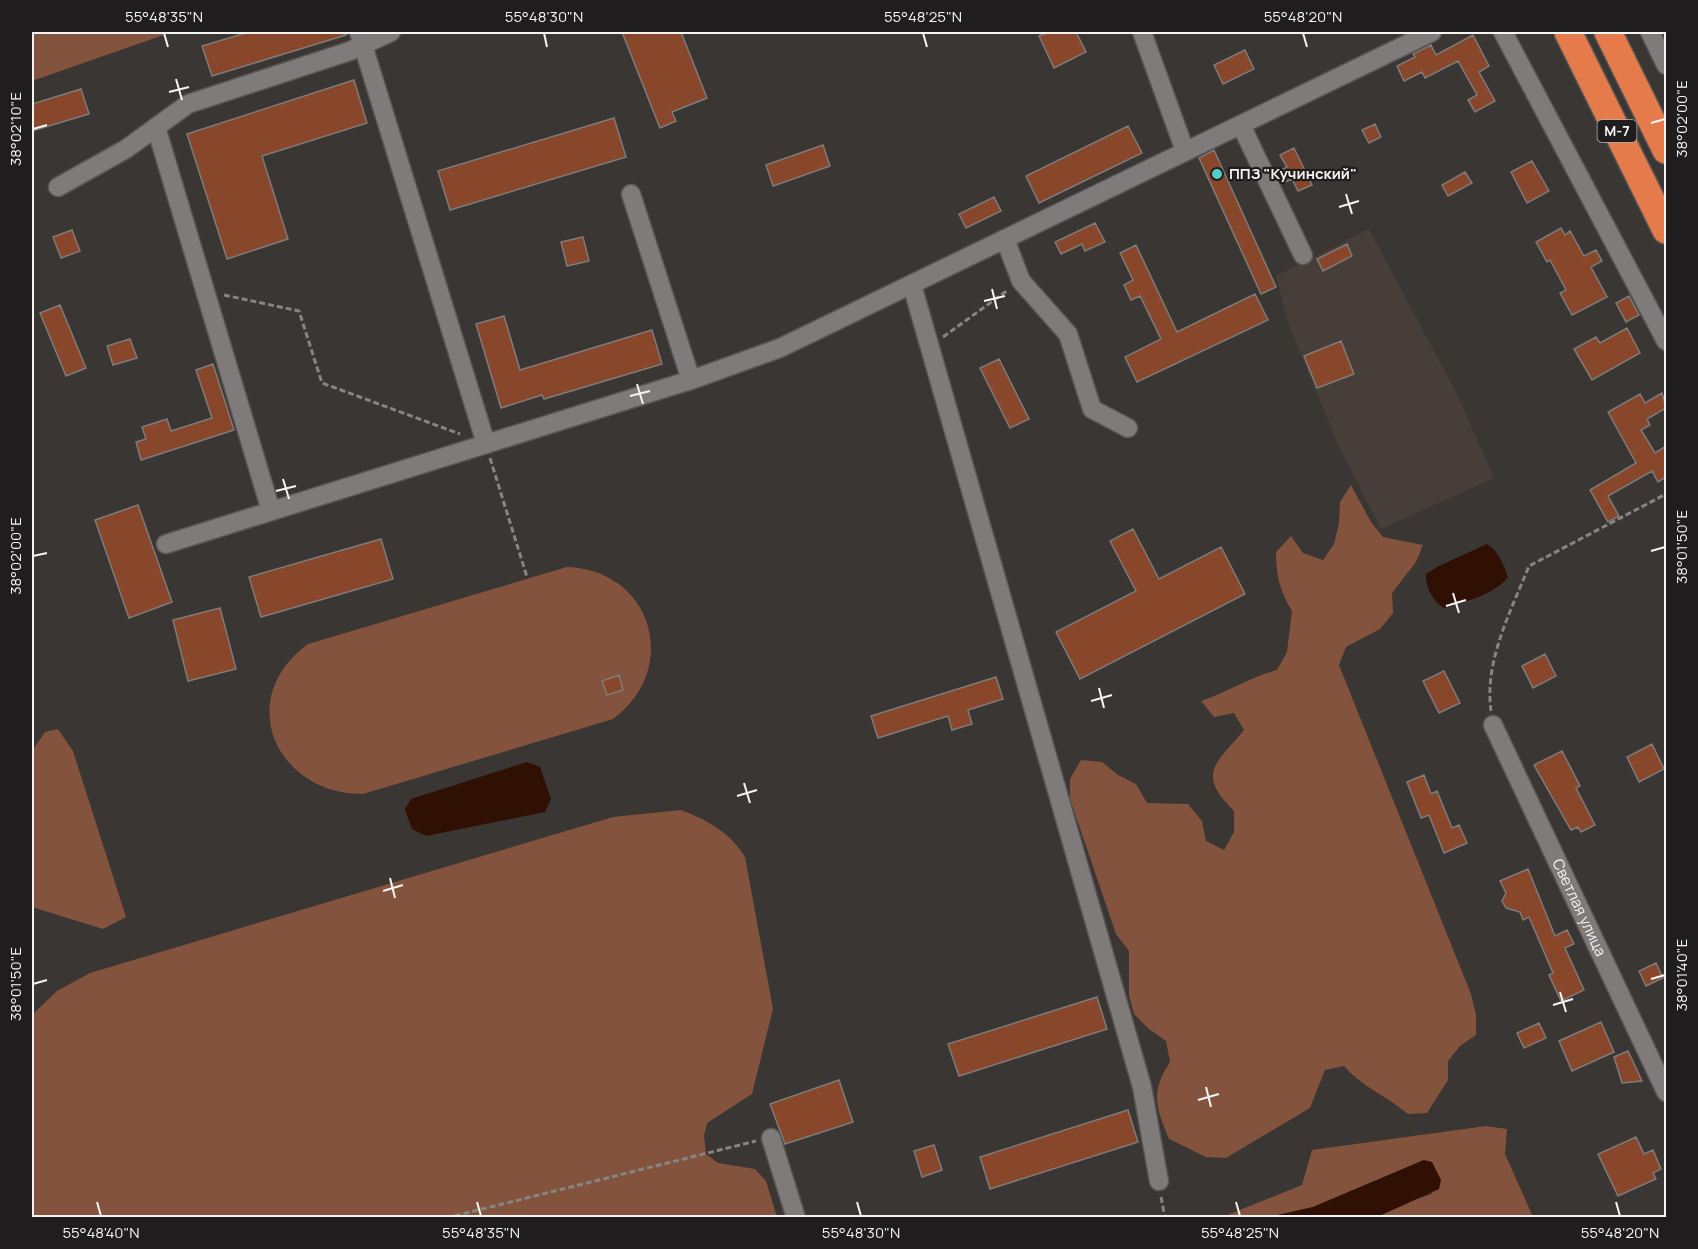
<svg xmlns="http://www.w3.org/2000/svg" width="1698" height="1249" viewBox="0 0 1698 1249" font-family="Manrope,sans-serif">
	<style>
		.built { fill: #473d39 }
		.green { fill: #84533e }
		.water { fill: #301002 }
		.building { fill: #88472a; stroke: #7f7b7a; stroke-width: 1.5 }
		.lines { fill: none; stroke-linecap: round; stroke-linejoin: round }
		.minor-casing { stroke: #585554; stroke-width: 21 }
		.highway-casing { stroke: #585554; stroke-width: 30 }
		.path { stroke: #878482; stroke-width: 3; stroke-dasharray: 6 3; stroke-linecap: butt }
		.minor { stroke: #7f7b7a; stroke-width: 18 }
		.highway { stroke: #e57b4a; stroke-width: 27 }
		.ticks { fill: none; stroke: #f6f4f3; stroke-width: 2 }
		.poi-dot { fill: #52cdcc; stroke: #1f1d1d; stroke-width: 2 }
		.labels { text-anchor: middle; stroke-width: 4.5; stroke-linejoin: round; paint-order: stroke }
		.shield { fill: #1f1d1d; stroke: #b6b4b3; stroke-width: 1.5 }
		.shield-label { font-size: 14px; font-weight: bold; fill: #f6f4f3 }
		.poi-label { font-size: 15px; font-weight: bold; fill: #f6f4f3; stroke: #1f1d1d; text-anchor: start }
		.street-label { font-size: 15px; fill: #f6f4f3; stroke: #1f1d1d }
		.neatline { fill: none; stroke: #f6f4f3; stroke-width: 2 }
		.ticks-label { font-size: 15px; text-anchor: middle; fill: #f6f4f3 }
	</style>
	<rect width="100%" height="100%" fill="#393634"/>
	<path class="built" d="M1369 229 1459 398 1494 478 1381 529 1339 447 1288 323 1276 276Z"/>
	<path class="green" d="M32 32H172L32 81Z
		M1351 485 1371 522 1383 537 1423 545 1416 562 1392 593 1393 613 1380 629 1346 647 1339 665 1471 994 1476 1015V1035L1460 1046 1448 1061V1080L1427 1113 1408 1114C1387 1096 1362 1087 1344 1066L1325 1070 1310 1108 1226 1158 1206 1157 1169 1139C1156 1108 1150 1092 1170 1062L1166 1041 1149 1029 1134 1014 1129 995V951L1116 934 1070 799V779L1081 760 1102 762 1118 775 1136 784 1147 803 1188 804 1202 821 1206 841 1224 850 1234 832V811C1195 773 1217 763 1244 730L1234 713 1214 717 1201 701C1227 692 1250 677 1277 670L1287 652 1292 611C1280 591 1276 576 1276 552L1291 536 1303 553 1323 560 1334 544 1339 523 1340 502Z
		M567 567C653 570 681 669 613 719L363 794C276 794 233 699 308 644Z
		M58 729 73 751 126 917 103 929 32 907V751L45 732Z
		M681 810C707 820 730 832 745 857L773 1009 752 1094 707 1123 704 1136 706 1154 718 1163 755 1169 766 1181 777 1217H32V1015L57 991 90 973 613 817Z
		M1486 1126 1507 1129 1505 1154 1533 1217H1377L1407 1202 1432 1194 1424 1160 1313 1207 1269 1217 1220 1218 1302 1185 1312 1150Z"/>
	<path class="water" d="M1487 544C1498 550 1504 565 1508 577 1495 594 1465 602 1444 608 1433 602 1425 586 1426 574L1439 566Z
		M527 762 540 767 551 799 545 812 426 836 412 829 405 809 411 799Z
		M1424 1160 1432 1162 1441 1180 1439 1189 1377 1217H1269L1313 1207Z"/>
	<path class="building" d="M249 32H345L346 35 212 76 202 46Z
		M622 32H681L707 98 672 112 676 121 660 128Z
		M1049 32H1076L1086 52 1054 68 1039 36Z
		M1473 35 1489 66 1479 72 1495 101 1475 112 1468 100 1477 95 1458 61 1425 78 1422 72 1404 81 1397 66 1415 57 1413 54 1431 45 1436 55Z
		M1245 50 1254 69 1223 84 1214 65Z
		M354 80 367 123 262 156 288 239 227 259 187 134Z
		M81 89 89 114 32 131V104Z
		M614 118 626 157 450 210 438 171Z
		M1375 124 1381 137 1369 143 1362 130Z
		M1128 126 1142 153 1039 203 1026 176Z
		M823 145 830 166 773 186 766 165Z
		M1294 148 1312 185 1298 191 1292 179 1285 182 1279 171 1287 167 1280 155Z
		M1214 150 1276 287 1261 294 1199 158Z
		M1532 161 1549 191 1527 203 1511 172Z
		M1465 172 1472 183 1448 196 1442 185Z
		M994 197 1001 211 966 228 959 214Z
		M1095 223 1105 242 1085 251 1082 244 1061 254 1055 242Z
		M1561 228 1565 235 1570 231 1584 256 1596 250 1602 261 1591 267 1607 297 1572 315 1560 293 1566 290 1550 260 1547 262 1536 242Z
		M72 230 80 251 61 258 53 237Z
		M583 237 589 261 567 266 561 242Z
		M1347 244 1352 256 1323 271 1317 259Z
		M1136 245 1177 332 1255 294 1268 320 1137 382 1125 357 1161 339 1140 296 1131 300 1124 285 1133 280 1120 253Z
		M1629 296 1639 315 1626 322 1616 303Z
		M60 305 86 368 66 376 40 313Z
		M504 316 520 370 652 330 662 364 544 399 542 395 501 408 476 324Z
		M1627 328 1640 353 1592 380 1574 349 1596 337 1600 343Z
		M130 339 137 358 113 365 107 346Z
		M1341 341 1354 374 1317 388 1304 356Z
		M999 359 1029 419 1010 428 980 368Z
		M213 364 234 430 141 460 136 442 146 439 142 427 167 419 171 431 212 418 196 370Z
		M1662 393 1666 408 1647 419 1650 425 1641 430 1655 453 1666 446V477L1658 482 1652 471 1608 496 1619 516 1608 522 1590 490 1636 463 1608 412 1640 394 1645 403Z
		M138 505 172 602 129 618 95 520Z
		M1133 529 1159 579 1221 547 1245 594 1080 679 1056 632 1136 591 1110 541Z
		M381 539 393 579 261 617 249 577Z
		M220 608 236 669 188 681 173 620Z
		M1545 654 1556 676 1533 688 1522 666Z
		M1444 671 1460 703 1439 713 1423 681Z
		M619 675 623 690 607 695 602 681Z
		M996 677 1003 699 968 710 972 724 952 730 948 716 878 738 871 716Z
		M1652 744 1664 769 1639 782 1627 757Z
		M1562 751 1580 786 1576 788 1595 825 1581 832 1578 827 1571 830 1534 765Z
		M1424 775 1431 794 1437 791 1452 828 1459 825 1467 843 1444 853 1429 815 1421 818 1407 782Z
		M1528 869 1555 936 1567 930 1574 944 1565 948 1584 990 1561 1001 1549 975 1553 973 1529 917 1523 920 1520 912 1506 908 1502 901 1506 893 1500 881Z
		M1656 963 1663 978 1646 986 1639 971Z
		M1097 997 1107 1029 959 1076 948 1044Z
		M1601 1022 1614 1052 1572 1071 1559 1041Z
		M1539 1023 1546 1038 1524 1048 1517 1033Z
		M1628 1051 1642 1081 1622 1083 1614 1057Z
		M839 1080 853 1122 785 1144 770 1104Z
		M1128 1110 1138 1142 990 1189 980 1157Z
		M1636 1137 1644 1154 1653 1150 1661 1169 1653 1173 1656 1179 1618 1196 1598 1154Z
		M934 1145 942 1170 922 1177 914 1151Z"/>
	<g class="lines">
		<defs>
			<g id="minor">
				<path d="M359 32 486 444"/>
				<path d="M1142 32 1185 151"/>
				<path d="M1503 32 1666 341"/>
				<path d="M1650 32 1666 65"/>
				<path d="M1241 125 1303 255"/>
				<path d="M156 127 271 511"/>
				<path d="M58 187 126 149 188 104 350 51 391 32"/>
				<path d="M631 194 691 380"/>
				<path d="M1005 239 1021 281 1068 334 1092 409 1128 428"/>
				<path d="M912 285 1142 1087 1159 1181"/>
				<path d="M166 544 691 380 780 348 1432 32"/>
				<path id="s1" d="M1493 725 1666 1092"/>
				<path d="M771 1138 796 1218"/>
			</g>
			<path id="highway" d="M1568 32 1666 230
				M1608 32 1666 150"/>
		</defs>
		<use href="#minor" class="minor-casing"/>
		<use href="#highway" class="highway-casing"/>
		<path class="path" d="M224 295 299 311 322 383 460 434
			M943 337 1008 290
			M490 458 527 577
			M1491 711C1484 661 1511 611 1529 566L1666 494
			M1161 1197 1165 1218
			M446 1218 756 1141"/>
		<use href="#minor" class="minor"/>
		<use href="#highway" class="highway"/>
	</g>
	<path class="ticks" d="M164 33 168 47M544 33 547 47M923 33 927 47M1303 33 1307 47M176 79 182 100M169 92 189 87M1651 123 1665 119M33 129 47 125M1346 194 1352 214M1339 207 1359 201M992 289 997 309M984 301 1005 296M637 384 643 404M630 396 650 391M283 479 289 499M276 491 296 486M1651 551 1665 547M33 556 47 553M1453 593 1459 613M1446 606 1466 600M1099 688 1104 708M1091 701 1112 695M744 783 750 803M737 796 757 790M390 878 395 898M383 891 403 885M1651 979 1665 975M33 984 47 980M1560 992 1566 1012M1553 1005 1573 999M1206 1087 1211 1107M1198 1100 1219 1094M97 1202 101 1216M477 1202 481 1216M857 1202 861 1216M1236 1202 1240 1216M1616 1202 1620 1216"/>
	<circle class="poi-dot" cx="1217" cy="174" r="6"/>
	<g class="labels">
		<rect class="shield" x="1597.5" y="120" width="39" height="22" rx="4.5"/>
		<g class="shield-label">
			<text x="1617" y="136">М-7</text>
		</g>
		<g class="poi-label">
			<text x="1229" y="179">ППЗ "Кучинский"</text>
		</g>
		<g class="street-label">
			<text dy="5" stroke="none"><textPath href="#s1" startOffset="202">Светлая улица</textPath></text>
		</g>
	</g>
	<rect width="1698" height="1249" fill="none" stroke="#1f1d1d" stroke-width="66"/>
	<rect x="33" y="33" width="1632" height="1183" class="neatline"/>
	<g class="ticks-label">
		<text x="164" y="22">55°48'35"N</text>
		<text x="544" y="22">55°48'30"N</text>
		<text x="923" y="22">55°48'25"N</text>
		<text x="1303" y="22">55°48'20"N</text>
		<text transform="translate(1682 119) rotate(-90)" y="5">38°02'00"E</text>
		<text transform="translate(16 129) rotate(-90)" y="5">38°02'10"E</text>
		<text transform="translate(1682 547) rotate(-90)" y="5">38°01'50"E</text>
		<text transform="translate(16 556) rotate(-90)" y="5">38°02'00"E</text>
		<text transform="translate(1682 975) rotate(-90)" y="5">38°01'40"E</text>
		<text transform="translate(16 984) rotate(-90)" y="5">38°01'50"E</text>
		<text x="101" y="1238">55°48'40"N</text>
		<text x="481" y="1238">55°48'35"N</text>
		<text x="861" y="1238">55°48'30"N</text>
		<text x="1240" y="1238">55°48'25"N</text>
		<text x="1620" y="1238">55°48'20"N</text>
	</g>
</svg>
